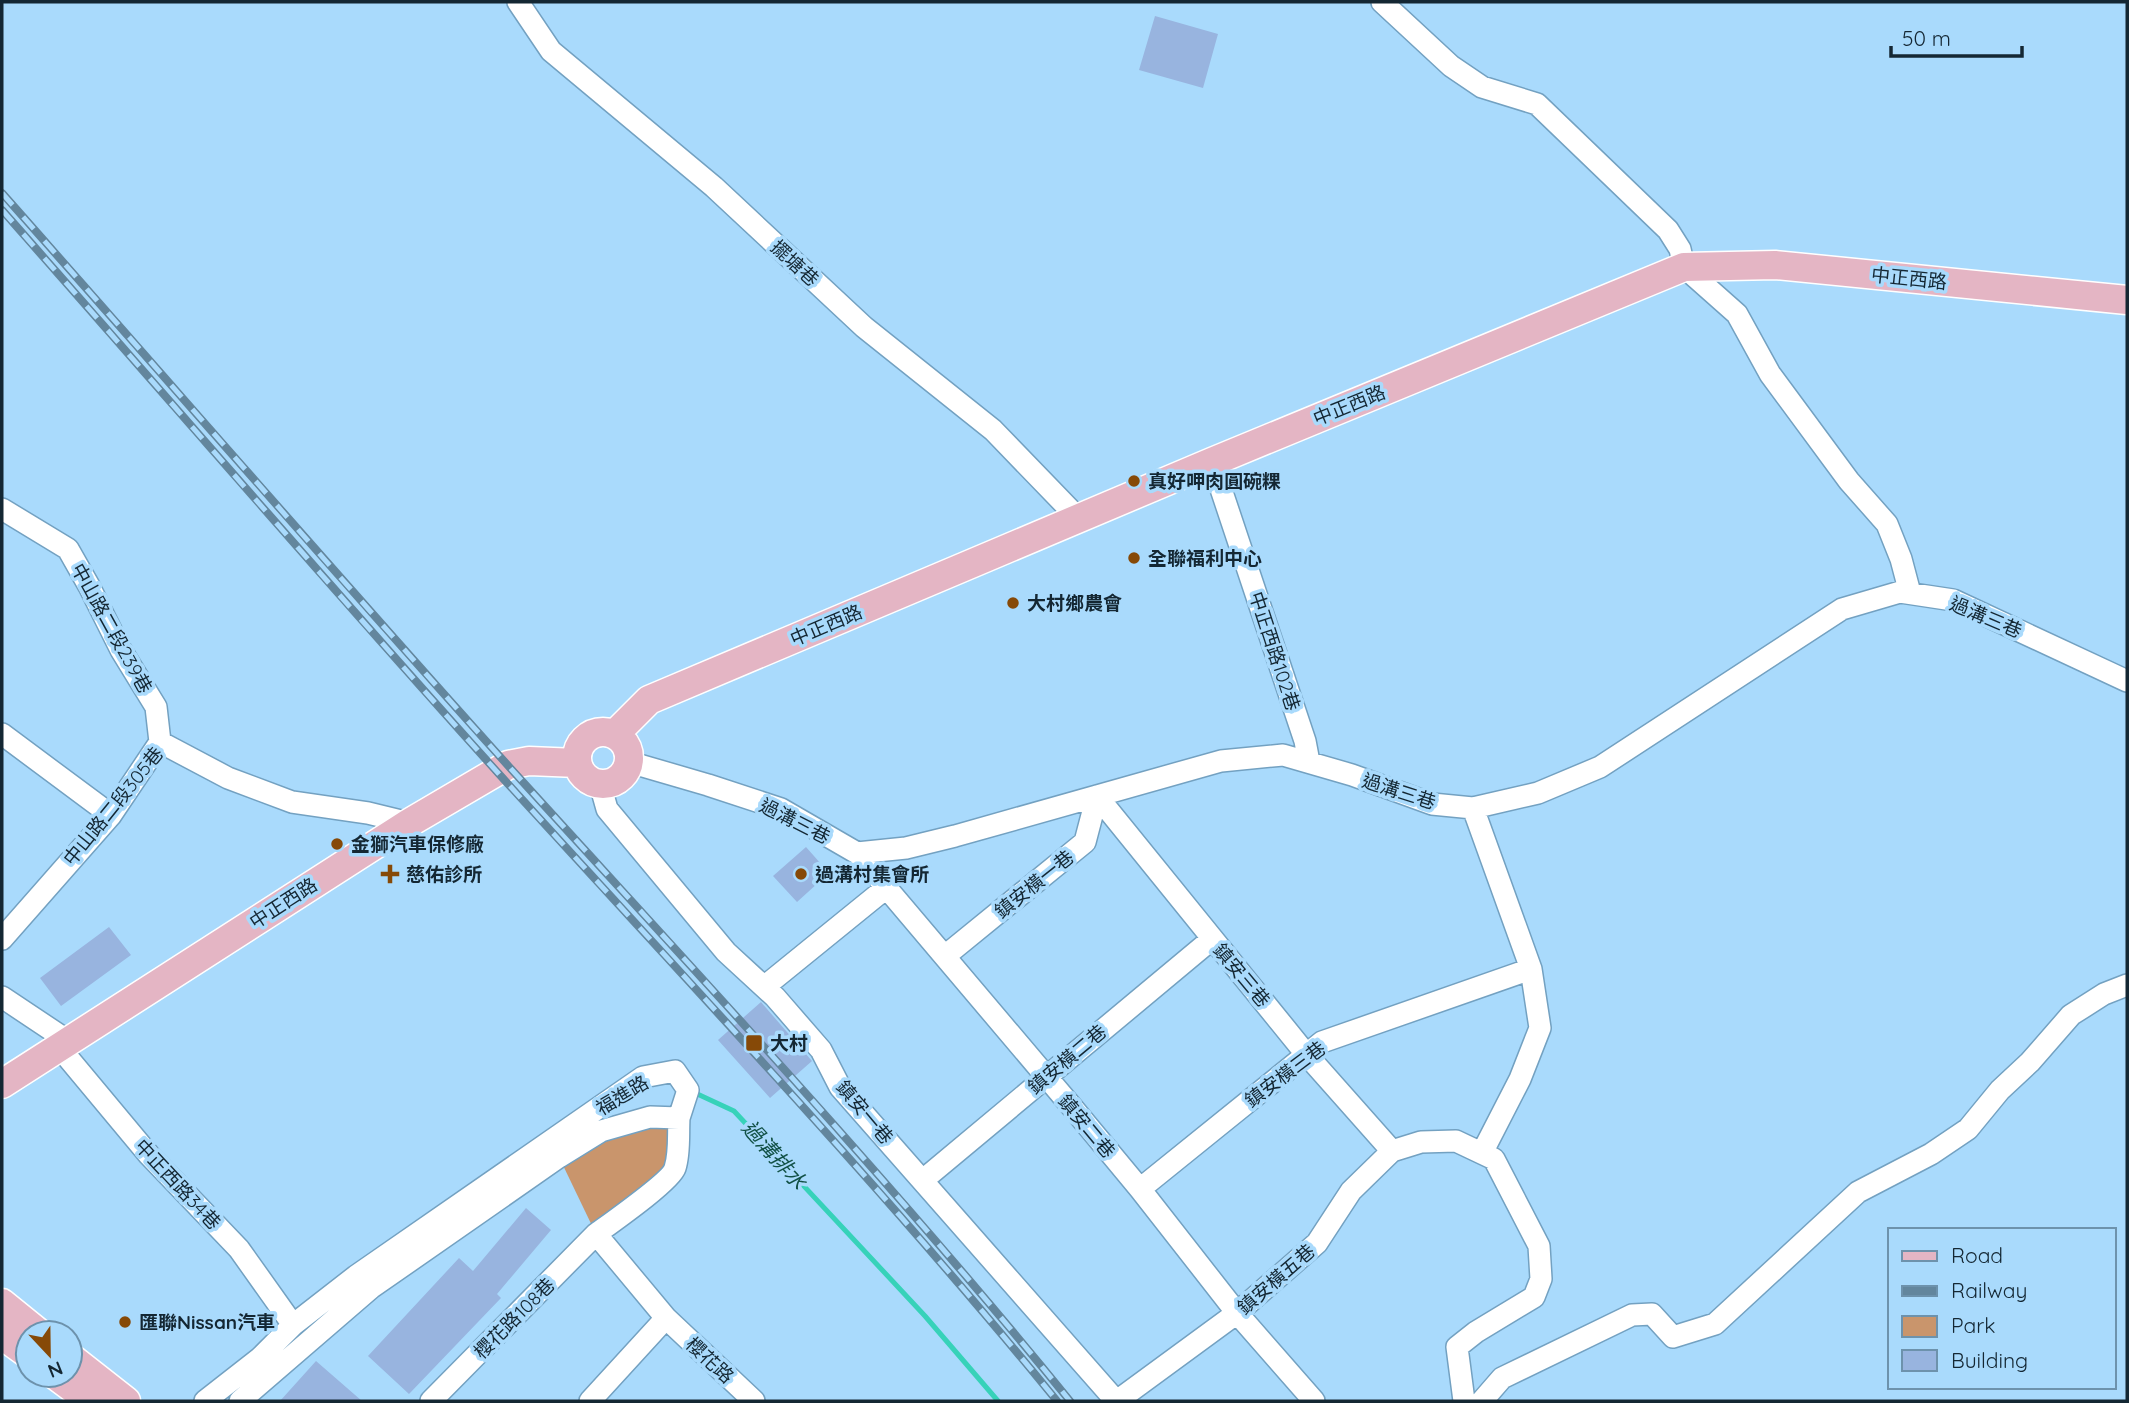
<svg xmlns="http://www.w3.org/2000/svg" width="2129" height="1403" viewBox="0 0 2129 1403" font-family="Quicksand,'Noto Sans TC',sans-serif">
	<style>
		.green { fill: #c9956c }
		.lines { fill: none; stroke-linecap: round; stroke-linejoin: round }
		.stream { stroke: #37d2b9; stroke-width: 5 }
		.building { fill: #98b4df }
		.minor-casing { stroke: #73a1c1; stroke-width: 24 }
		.major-casing { stroke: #fff; stroke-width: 31 }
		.minor { stroke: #fff; stroke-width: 21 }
		.major { stroke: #e4b5c4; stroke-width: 28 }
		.rail-casing { stroke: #63869d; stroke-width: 8 }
		.rail { stroke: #a9dafc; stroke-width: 5; stroke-dasharray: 16; stroke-linecap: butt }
		.poi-dot { fill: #864907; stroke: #a9dafc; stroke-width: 2.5 }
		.labels { text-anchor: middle; stroke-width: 7; stroke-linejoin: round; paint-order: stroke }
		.street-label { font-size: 19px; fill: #142733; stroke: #a9dafc }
		.poi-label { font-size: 19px; font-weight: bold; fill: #142733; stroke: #a9dafc; text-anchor: start }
		.water-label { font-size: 21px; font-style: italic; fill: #125146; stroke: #a9dafc }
	</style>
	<rect width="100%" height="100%" fill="#a9dafc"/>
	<path class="green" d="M650 1117 679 1118 675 1170 596 1234 559 1157Z"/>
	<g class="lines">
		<path class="stream" d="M693 1092 734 1111 925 1316 998 1401"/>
	</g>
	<path class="building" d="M1155 16 1218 34 1203 88 1139 70Z
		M806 847 829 873 797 902 773 876Z
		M109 927 131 955 61 1006 40 978Z
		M761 1002 812 1061 770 1098 718 1040Z
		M526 1208 551 1230 497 1294 501 1298 409 1394 368 1356 459 1258 473 1271Z
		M316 1361 362 1401H280Z"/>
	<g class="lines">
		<defs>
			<path id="minor" d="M518 2 551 51 714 187 864 327 993 430 1079 519
				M1382 2 1451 66 1482 87 1537 104 1668 230 1680 249 1684 267 1737 314 1770 374 1849 481 1887 524 1901 559 1910 593
				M1212 462 1305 741 1309 762
				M2 509 68 549 89 586 121 650 156 707 160 742
				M2 734 111 815
				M160 742 228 778 292 802 368 813 409 823
				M629 762 708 785 781 809 857 853 906 848 955 836 1221 761 1283 755 1352 775 1432 804 1473 808 1538 793 1600 767 1842 609 1900 592 1953 600 2127 681
				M600 784 607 809 726 952 775 997 821 1050 840 1087 1116 1401
				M1097 796 1306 1054 1392 1151
				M1473 808 1531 969 1540 1028 1520 1079 1482 1153
				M857 853 1072 1107 1140 1189 1237 1313 1314 1401
				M2 939 111 815 160 742
				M945 956 1085 842 1097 796
				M764 987 886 888
				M2 997 68 1041
				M59 1047 149 1155 239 1249 293 1325
				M923 1180 1212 939
				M1140 1189 1322 1042 1531 969
				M596 1234 666 1318 754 1401
				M205 1401 260 1358 293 1325 356 1276 643 1077 675 1071 688 1090 679 1118 650 1117 601 1131 559 1157 371 1288 240 1401
				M431 1401 596 1234C611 1223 671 1181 675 1168 680 1153 678 1134 679 1118
				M590 1401 666 1318
				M1117 1401 1237 1313 1317 1243 1351 1191 1392 1151 1421 1142 1456 1141 1494 1159 1539 1246 1541 1279 1534 1297 1476 1332 1457 1347 1464 1401
				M1482 1401 1502 1378 1632 1315 1652 1314 1673 1337 1715 1324 1858 1192 1931 1154 1968 1129 2000 1090 2030 1062 2071 1015 2104 994 2127 985"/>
			<path id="major" d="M577 758a26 26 0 1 1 52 0a26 26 0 1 1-52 0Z
				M615 734 649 700 1212 462 1684 267 1775 265 2127 300
				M2 1084 409 823 508 765 529 761 577 763
				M2 1303 39 1333
				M2 1335 28 1354
				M70 1357 126 1401
				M55 1375 90 1401"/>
		</defs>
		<use href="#minor" class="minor-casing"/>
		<use href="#major" class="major-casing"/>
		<use href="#minor" class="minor"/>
		<use href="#major" class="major"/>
		<defs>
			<path id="rail" d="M2 193C172 385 340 579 512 770 701 978 893 1183 1070 1401
				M2 210C168 398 331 588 499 774 687 981 880 1184 1057 1401"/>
		</defs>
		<use href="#rail" class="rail-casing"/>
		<use href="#rail" class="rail"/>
	</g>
	<g class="poi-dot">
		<circle cx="1134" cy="481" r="7"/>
		<circle cx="1134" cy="558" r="7"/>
		<circle cx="1013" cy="603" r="7"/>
		<circle cx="337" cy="844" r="7"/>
		<path d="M386.5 863.5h7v7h7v7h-7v7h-7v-7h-7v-7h7z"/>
		<circle cx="801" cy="874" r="7"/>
		<rect x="745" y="1034" width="18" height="18" rx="3.5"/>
		<circle cx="125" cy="1322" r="7"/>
	</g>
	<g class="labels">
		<g class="street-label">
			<text transform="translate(795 263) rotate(43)" y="7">擺塘巷</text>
			<text transform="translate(1909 278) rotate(6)" y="7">中正西路</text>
			<text transform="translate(1349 405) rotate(-22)" y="7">中正西路</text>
			<text transform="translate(1986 617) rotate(23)" y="7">過溝三巷</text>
			<text transform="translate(826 625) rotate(-23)" y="7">中正西路</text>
			<text transform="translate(112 628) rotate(61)" y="7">中山路二段239巷</text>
			<text transform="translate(1275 651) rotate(72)" y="7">中正西路102巷</text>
			<text transform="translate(1399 791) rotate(18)" y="7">過溝三巷</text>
			<text transform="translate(113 806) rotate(-51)" y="7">中山路二段305巷</text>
			<text transform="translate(795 821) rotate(27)" y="7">過溝三巷</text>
			<text transform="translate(1034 884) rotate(-39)" y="7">鎮安橫一巷</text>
			<text transform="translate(283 903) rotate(-33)" y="7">中正西路</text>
			<text transform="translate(1242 975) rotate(50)" y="7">鎮安三巷</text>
			<text transform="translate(1067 1059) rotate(-40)" y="7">鎮安橫二巷</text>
			<text transform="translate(1285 1074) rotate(-37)" y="7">鎮安橫三巷</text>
			<text transform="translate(622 1095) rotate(-31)" y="7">福進路</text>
			<text transform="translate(865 1112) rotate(50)" y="7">鎮安一巷</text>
			<text transform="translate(1087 1126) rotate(50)" y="7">鎮安二巷</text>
			<text transform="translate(178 1184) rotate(47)" y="7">中正西路34巷</text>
			<text transform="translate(1276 1279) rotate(-41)" y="7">鎮安橫五巷</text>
			<text transform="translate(514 1318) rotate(-45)" y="7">櫻花路108巷</text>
			<text transform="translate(710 1360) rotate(43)" y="7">櫻花路</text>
		</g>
		<g class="poi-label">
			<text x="1148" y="488">真好呷肉圓碗粿</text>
			<text x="1148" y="565">全聯福利中心</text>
			<text x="1027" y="610">大村鄉農會</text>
			<text x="351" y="851">金獅汽車保修廠</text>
			<text x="406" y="881">慈佑診所</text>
			<text x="815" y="881">過溝村集會所</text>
			<text x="770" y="1050">大村</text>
			<text x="139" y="1329">匯聯Nissan汽車</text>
		</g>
		<g class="water-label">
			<text transform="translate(774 1155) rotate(48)" y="7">過溝排水</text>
		</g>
	</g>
	<rect width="2129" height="1403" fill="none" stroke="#142733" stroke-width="7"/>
	<rect x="1888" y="1228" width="228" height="161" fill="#a9dafc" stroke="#6d92ac" stroke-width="2"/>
	<rect x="1902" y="1251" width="35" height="10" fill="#e4b5c4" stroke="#6d92ac" stroke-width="2"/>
	<text x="1951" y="1263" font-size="21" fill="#142733">Road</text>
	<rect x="1902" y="1286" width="35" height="10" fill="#63869d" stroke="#6d92ac" stroke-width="2"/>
	<text x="1951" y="1298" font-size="21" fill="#142733">Railway</text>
	<rect x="1902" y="1316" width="35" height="21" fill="#c9956c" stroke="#6d92ac" stroke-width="2"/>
	<text x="1951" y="1333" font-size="21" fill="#142733">Park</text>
	<rect x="1902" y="1350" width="35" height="21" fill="#98b4df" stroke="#6d92ac" stroke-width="2"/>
	<text x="1951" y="1368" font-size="21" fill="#142733">Building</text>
	<g transform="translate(49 1354) rotate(158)"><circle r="33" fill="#a9dafc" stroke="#6d92ac" stroke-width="2"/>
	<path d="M0-5L12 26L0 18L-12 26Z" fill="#864907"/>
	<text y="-10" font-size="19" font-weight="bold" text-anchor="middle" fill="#142733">N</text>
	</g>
	<path d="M1891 46v10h131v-10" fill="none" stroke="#142733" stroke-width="3.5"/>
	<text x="1902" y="46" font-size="21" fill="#142733" stroke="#a9dafc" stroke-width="5" paint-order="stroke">50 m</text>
</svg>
